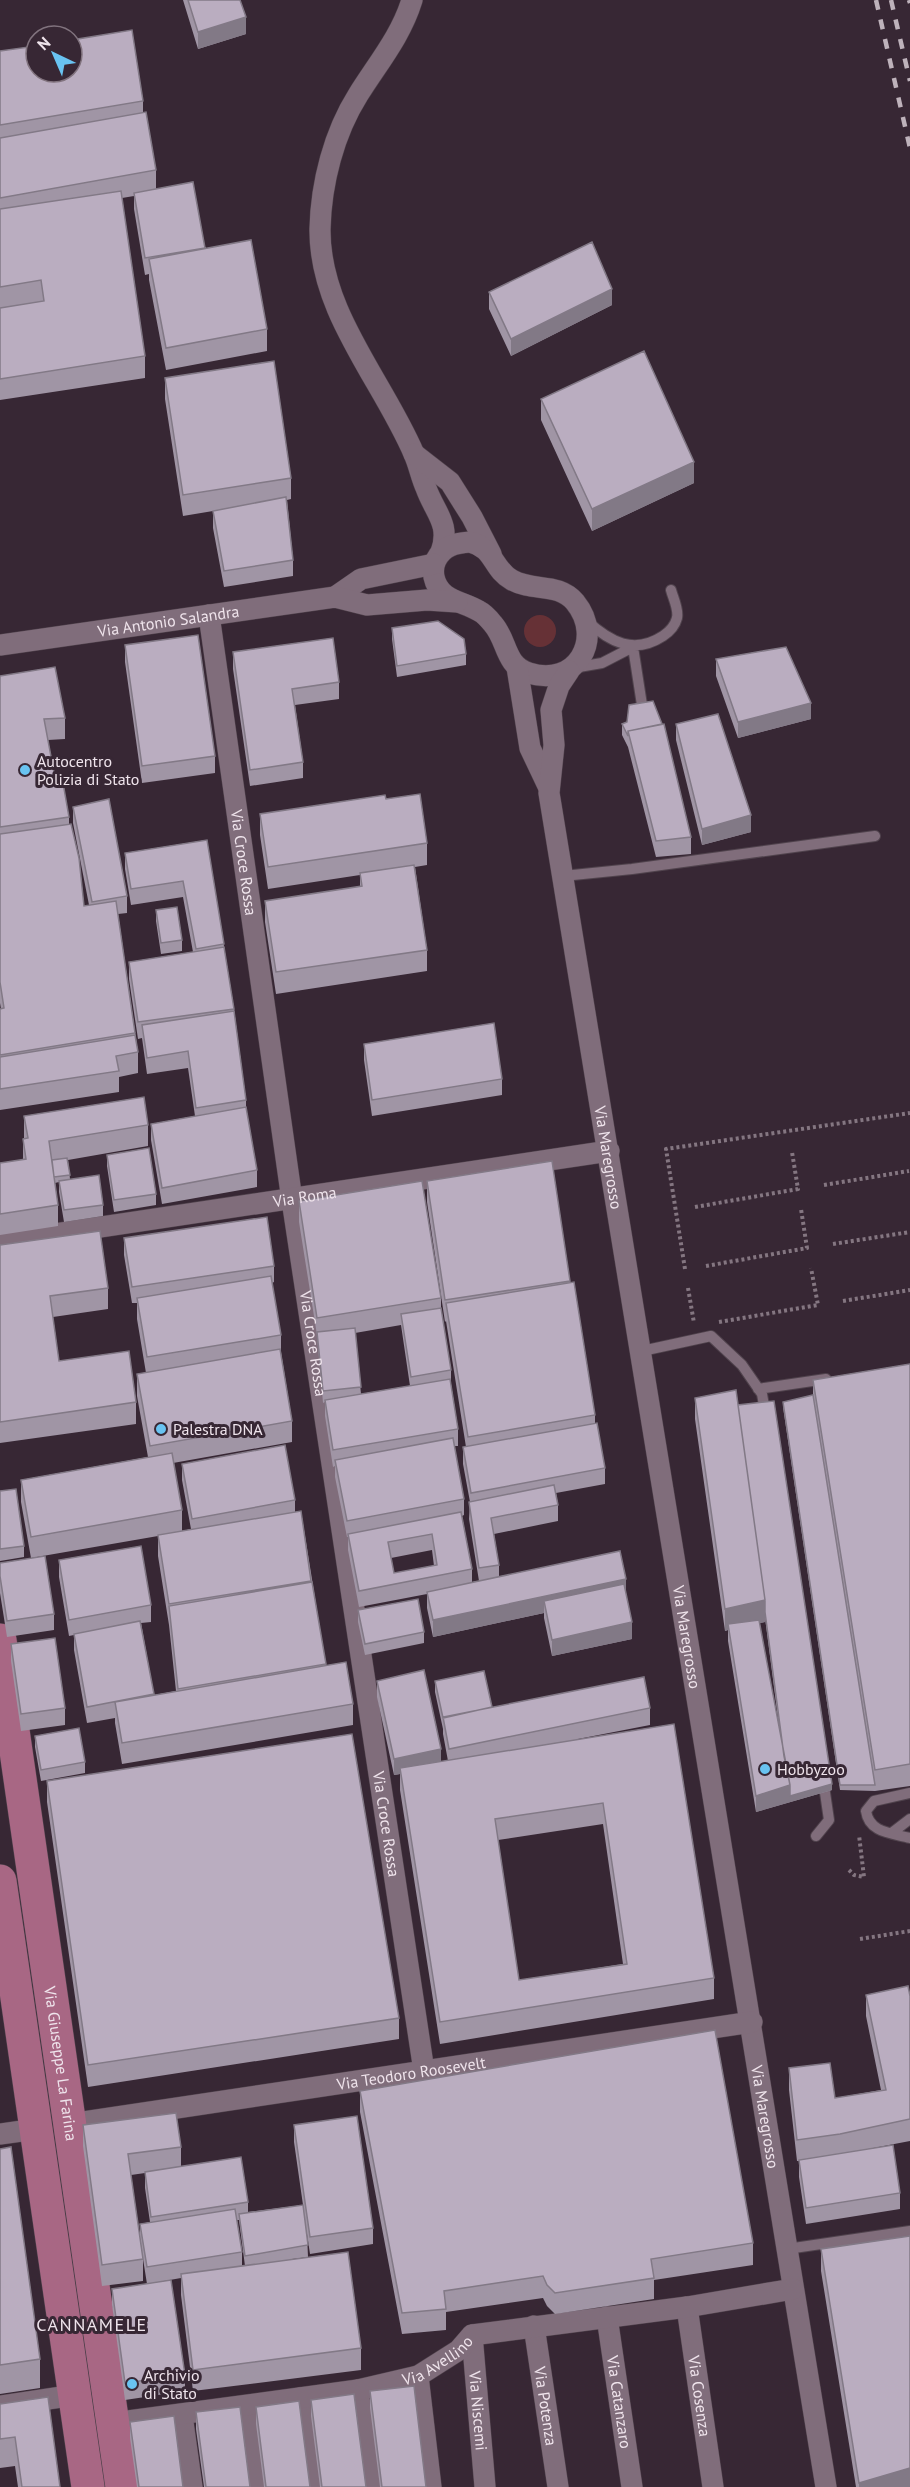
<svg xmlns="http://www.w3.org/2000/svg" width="910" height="2487" viewBox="0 0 910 2487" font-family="'PT Sans',sans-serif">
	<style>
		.green { fill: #663136 }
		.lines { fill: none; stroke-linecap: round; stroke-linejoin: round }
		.lane-casing { stroke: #50434d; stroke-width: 12 }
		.street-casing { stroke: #50434d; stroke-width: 22 }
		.primary-casing { stroke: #50434d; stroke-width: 34 }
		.path { stroke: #847681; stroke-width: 4; stroke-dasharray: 3 3; stroke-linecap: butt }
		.lane { stroke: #806d7b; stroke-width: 10 }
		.street { stroke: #806d7b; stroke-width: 21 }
		.primary { stroke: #a86784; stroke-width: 33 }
		.rail { stroke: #beb2bb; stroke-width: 4.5; stroke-dasharray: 10 10; stroke-linecap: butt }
		.wall { fill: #a095a5; fill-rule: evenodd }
		.shaded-wall { fill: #827986 }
		.building { fill: #baadc0; stroke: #827986; stroke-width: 1.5; fill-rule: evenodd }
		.poi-dot { fill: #69c3f1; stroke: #372734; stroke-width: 2 }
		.labels { text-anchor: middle; stroke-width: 6; stroke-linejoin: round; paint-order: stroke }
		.street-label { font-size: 16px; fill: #efe4ec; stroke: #372734 }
		.poi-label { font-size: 16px; fill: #efe4ec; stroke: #372734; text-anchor: start }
		.neighbourhood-label { font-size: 18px; letter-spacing: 1.5px; fill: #efe4ec; stroke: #372734 }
	</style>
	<rect width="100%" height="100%" fill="#372734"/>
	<path class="green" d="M524 631a16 16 0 1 1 32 0a16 16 0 1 1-32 0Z"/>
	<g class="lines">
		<defs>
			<path id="lane" d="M587 621C610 642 634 655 663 636 669 632 675 626 677 618 679 609 673 598 671 590
				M573 668 602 663 633 647 642 705
				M563 876 632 869 875 836
				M642 1351 711 1336 742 1365 762 1394 766 1417
				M758 1389 826 1379
				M910 1793 874 1801 866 1811C869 1833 892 1833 910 1838
				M893 1832 910 1819
				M816 1836 829 1820 823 1779
				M787 2249 910 2231"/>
			<g id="street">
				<path d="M412 0C401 36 378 63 358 95 334 133 321 183 320 229 319 312 383 381 414 454 419 465 421 477 426 488 435 513 451 524 441 552"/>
				<path d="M414 454 450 482 472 517 491 554"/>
				<path d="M470 542C495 548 492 569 512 580 533 592 558 582 575 602 605 639 576 688 529 673 504 665 508 641 493 624 489 619 485 614 479 611 463 601 439 601 434 577 433 571 433 566 436 560 443 546 455 543 470 542Z"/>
				<path d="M335 597 361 579 434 564"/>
				<path id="s1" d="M209 615 292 1200 424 2071"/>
				<path id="s2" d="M0 645 335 597 367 605 427 600 457 602"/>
				<path d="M517 667 530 748 549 788"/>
				<path id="s3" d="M569 671 559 686 551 710 554 745 549 793 826 2487"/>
				<path id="s4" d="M0 1242 609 1151"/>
				<path id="s5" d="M70 2124 752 2022"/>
				<path d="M0 2134 36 2129"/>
				<path id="s6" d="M687 2307 713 2487"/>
				<path id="s7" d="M607 2317 632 2487"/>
				<path id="s8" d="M534 2326 558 2487"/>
				<path id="s9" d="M472 2335 485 2487"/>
				<path d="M418 2376 431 2487"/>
				<path d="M358 2390 371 2487"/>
				<path d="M300 2398 313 2487"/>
				<path d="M0 2406 75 2395"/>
				<path d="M249 2406 260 2487"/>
				<path d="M182 2415 192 2487"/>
				<path id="s10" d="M113 2423 358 2390 418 2376 459 2350 472 2335 687 2307 793 2289"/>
			</g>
			<g id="primary">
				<path id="s11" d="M0 1640 122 2487"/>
				<path d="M0 1881 88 2487"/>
			</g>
		</defs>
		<use href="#lane" class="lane-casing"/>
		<use href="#street" class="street-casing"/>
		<use href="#primary" class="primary-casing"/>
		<path class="path" d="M824 1185 909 1171
			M695 1207 798 1189 792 1152
			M833 1244 910 1232
			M706 1266 807 1248 801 1209
			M685 1269 666 1149 910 1113
			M688 1288 694 1323
			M843 1301 910 1290
			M719 1322 818 1305 811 1268
			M849 1870 854 1875 864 1877 859 1835
			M860 1939 910 1931"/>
		<use href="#lane" class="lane"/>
		<use href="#street" class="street"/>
		<use href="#primary" class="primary"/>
		<path class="rail" d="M876 0 910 148
			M891 0 910 81
			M909 0 910 3"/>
	</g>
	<path class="wall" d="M183 0H240L246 34 198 49Z
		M0 51 143 101V113L156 170V189L205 249 267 329V351L166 370 149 280V274L145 275 134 209V196L122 198 145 356V378L0 400Z
		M489 292 612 305 511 356 489 309Z
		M165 378 291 478V499L287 500 293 560V576L224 587 213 528V511L183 516 165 399Z
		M541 399 694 483 592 531 541 420Z
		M392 628 466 654V665L397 677 392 639Z
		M125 645 215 756V773L142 783 125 662Z
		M233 652 339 682V699L295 705 303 762V778L250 786 233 669Z
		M716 659 811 719 738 738 716 676Z
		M0 676 65 718V739L48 740 55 778 69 817V824L84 906 89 905 73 823V807L127 896V913L118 914 138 1052V1073L119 1077V1092L0 1110V1009H1L0 1003Z
		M622 724 691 837V854L656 857 628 747 622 735Z
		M676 724 751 832 702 845 676 740Z
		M386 799 427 843V865L415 867 427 950V971L276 994 265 922V901L360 887V875L268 889 260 835V814Z
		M207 840 234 1009 246 1100V1107L257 1170V1187L162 1204 151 1140V1124L195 1116 188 1068 147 1074 142 1038 138 1039 129 979V962L193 952 183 897 131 905 125 869V853Z
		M156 910 182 940V951L161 954 156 921Z
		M364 1044 502 1079V1095L372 1116 364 1060Z
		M24 1116 148 1125V1146L68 1160 70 1179 103 1205V1216L64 1222 59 1192V1182L55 1183 58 1205V1226L0 1235V1163L23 1160V1139L24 1138Z
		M107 1155 156 1194V1205L114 1212 107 1166Z
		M552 1161 570 1282 595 1415V1423L605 1468V1484L556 1493 558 1505V1521L494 1534 499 1565V1577L626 1593 632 1639 552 1656 544 1618V1613L433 1637 427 1608V1594L359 1607 348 1550V1537H347L335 1477V1466L333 1467 325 1416V1402L323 1403 317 1335 299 1222V1201L441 1298V1308L451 1370V1384L458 1429V1446H454L464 1499V1515L462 1516 472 1569V1582L479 1581 469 1519 470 1502 463 1464V1447H466L446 1321 445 1322 427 1202V1181ZM401 1325 410 1386 361 1394 355 1333ZM432 1550 434 1566 394 1573 391 1558Z
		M124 1238 274 1266V1282L272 1283 281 1335V1352L292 1421V1442L173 1463 182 1510V1531L191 1529 182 1480V1464L295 1500V1512L301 1511 326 1666 353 1704V1725L122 1764 115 1723V1718L87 1723 74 1650V1635L69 1636 59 1577V1560L151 1605V1622L141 1623 154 1695 176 1691 169 1625 158 1556V1536L31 1558 21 1502V1480L148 1457 137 1396V1374L146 1373 137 1319V1303H132L124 1255Z
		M0 1245 108 1288V1309L53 1317 59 1361 136 1402V1424L0 1443Z
		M910 1364V1786L875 1791 840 1790 783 1407V1402L813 1395V1380Z
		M695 1398 738 1405 832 1790 756 1812 728 1641V1630L725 1631 695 1419ZM765 1618 781 1741 759 1623 765 1622Z
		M0 1491 24 1546V1557L0 1561Z
		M0 1563 54 1614V1630L7 1637 0 1593Z
		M358 1610 424 1632V1643L365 1655 358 1622Z
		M11 1644 65 1708V1725L21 1731 11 1661Z
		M377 1681 441 1762 448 1761 443 1734V1729L435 1692V1681L492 1707 650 1708V1725L578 1739 714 1978V1999L440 2044 400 1790V1774L394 1775 377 1697ZM603 1824 623 1964 519 1980 498 1840Z
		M35 1736 85 1762V1773L41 1781 35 1747Z
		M47 1781 399 2018V2039L88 2087 47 1802Z
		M866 1995 910 1996V2141L868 2149 900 2193V2209L806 2224 799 2177V2161H797L789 2090V2068L835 2098 881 2090 866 2016Z
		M360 2091 753 2243V2265L654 2280V2299L555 2314 547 2306 543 2298 446 2312V2330L402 2334 360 2112Z
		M83 2125 181 2147V2166L248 2202V2212L303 2205 294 2142V2125L373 2228V2244L310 2254 307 2234 308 2257 292 2259 361 2348V2370L193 2391 181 2295V2278L147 2284 140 2240V2224L150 2222 145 2188V2173L131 2175 143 2259V2281L102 2286 83 2146ZM237 2220H239L245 2266H242V2252Z
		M0 2149 40 2359V2388L0 2394Z
		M821 2249 910 2487H856L821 2271Z
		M112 2289 185 2375V2391L125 2400 112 2305Z
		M370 2391 426 2487H380L370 2408Z
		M311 2400 366 2487H320L311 2416Z
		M0 2404 60 2487H18L15 2466 0 2468Z
		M256 2407 310 2487H264L256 2424Z
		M196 2412 250 2487H204L196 2429Z
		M130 2422 183 2487H137L130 2438Z"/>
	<path class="shaded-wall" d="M246 17V34L198 49V32Z
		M612 289V305L511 356V339Z
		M694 462V483L592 531V509Z
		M811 703V719L738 738V722Z
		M751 815V832L702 845V829Z
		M626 1579V1595L544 1601V1613L433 1637V1620Z
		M765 1600V1622L729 1630 728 1624V1630L725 1631V1609Z
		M632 1622V1639L552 1656V1640Z
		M441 1749V1765L400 1768V1774L394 1775V1759Z
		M832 1784V1790L756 1812V1796L790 1785Z
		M910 2468V2487H859V2483Z"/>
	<path class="building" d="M188 0H240L246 17 198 32Z
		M132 30 143 101 0 125V51L36 46V72H72V40Z
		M146 112 156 170 0 198V138Z
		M193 182 205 248 145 258 134 193Z
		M121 191 145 356 0 379V308L44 301 41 280 0 287V209Z
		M251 240 267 329 166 348 149 259Z
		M592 242 612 289 511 339 489 292Z
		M644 351 694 462 592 509 541 399Z
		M274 361 291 478 183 495 165 378Z
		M286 497 293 560 224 571 213 511Z
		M438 621 464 639 466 654 397 666 392 628Z
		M198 635 215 756 142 766 125 645Z
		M333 638 339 682 292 689 303 762 250 770 233 652Z
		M786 647 811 703 738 722 716 659Z
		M55 667 65 718 44 719 55 778 62 777 69 817 0 827V676Z
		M653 701 662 724 628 731V736L622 724 627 722 629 705Z
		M718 714 751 815 702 829 676 724Z
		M664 724 691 837 656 841 628 731Z
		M420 794 427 843 268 867 260 814 385 795 386 799Z
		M109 799 127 896 92 902 73 807Z
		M71 824 79 858 84 906 116 901 135 1033 0 1055V1009L4 1008 0 982V834Z
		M207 840 224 944 196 949 183 881 131 889 125 853Z
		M414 865 427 950 276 972 265 901 362 886 360 873Z
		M177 907 182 940 161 943 156 910Z
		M224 947 234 1009 138 1022 129 962Z
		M234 1011 246 1100 196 1108 188 1051 147 1058 142 1025Z
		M494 1023 502 1079 372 1100 364 1044Z
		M135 1035 138 1052 116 1056 119 1071 0 1089V1057Z
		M144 1097 148 1125 49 1141 58 1205 0 1214V1163L26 1159 23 1139 28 1138 24 1116Z
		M246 1107 257 1170 162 1188 151 1124Z
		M149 1148 156 1194 114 1200 107 1155Z
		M67 1158 70 1175 54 1177 52 1160Z
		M552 1161 570 1281 445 1300 427 1181Z
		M99 1175 103 1205 64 1210 59 1181Z
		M422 1181 441 1298 317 1318 299 1201Z
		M267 1217 274 1266 132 1287 124 1238Z
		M100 1231 108 1288 50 1296 59 1361 129 1351 136 1402 0 1422V1245Z
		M271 1276 281 1335 147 1357 137 1298Z
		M574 1282 595 1415 468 1437 446 1303Z
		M441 1308 451 1370 411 1377 401 1314Z
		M355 1328 361 1387 323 1391 317 1332Z
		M280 1349 292 1421 150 1446 137 1374Z
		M910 1364V1764L875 1770 813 1380Z
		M450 1379 458 1429 333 1450 325 1400Z
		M736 1390 765 1600 725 1609 695 1398Z
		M813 1395 875 1785H840L783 1402Z
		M774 1401 832 1784 790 1796V1785L784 1756 765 1612V1600L738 1405Z
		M597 1423 605 1468 471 1493 463 1447Z
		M453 1438 464 1499 347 1521 335 1460Z
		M285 1445 295 1500 192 1519 182 1464Z
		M172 1453 182 1510 31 1537 21 1480Z
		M554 1485 558 1505 491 1518 499 1565 479 1568 469 1502Z
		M16 1489 24 1546 0 1549V1491Z
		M301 1511 311 1581 169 1604 158 1535Z
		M461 1512 472 1569 359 1591 348 1534ZM432 1534 437 1565 394 1573 388 1542Z
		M141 1546 151 1605 69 1620 59 1560Z
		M620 1551 626 1579 433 1620 427 1592Z
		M45 1556 54 1614 7 1621 0 1576V1563Z
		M312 1582 326 1664 178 1689 169 1606Z
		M624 1584 632 1622 552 1640 544 1601Z
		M418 1599 424 1632 365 1644 358 1610Z
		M759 1620 790 1785 756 1796 728 1624Z
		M140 1621 154 1694 87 1707 74 1634Z
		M55 1638 65 1708 21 1714 11 1644Z
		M346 1662 353 1704 122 1743 115 1702Z
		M424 1670 441 1749 394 1759 377 1681Z
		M484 1671 492 1707 443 1718 435 1681Z
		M644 1677 650 1708 449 1749 443 1717Z
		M674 1724 714 1978 440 2022 400 1768ZM603 1803 627 1964 519 1980 495 1819Z
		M79 1728 85 1762 41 1770 35 1736Z
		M352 1734 399 2018 88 2065 47 1781Z
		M908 1986 910 1996V2119L840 2134 797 2140 789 2068 830 2063 835 2098 886 2090 866 1995Z
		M715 2030 753 2243 651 2259 654 2278 555 2293 547 2285 543 2276 444 2291 446 2309 402 2313 360 2091Z
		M176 2113 181 2147 128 2154 143 2259 102 2265 83 2125Z
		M357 2116 373 2228 310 2237 294 2125Z
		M893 2145 900 2193 806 2208 799 2160Z
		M11 2147 40 2359 0 2365V2149Z
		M241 2157 248 2202 151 2217 145 2172Z
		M303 2205 308 2245 245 2256 239 2214Z
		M235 2209 242 2252 147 2267 140 2224Z
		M910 2236V2468L859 2483 821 2249Z
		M348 2252 361 2348 193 2370 181 2274Z
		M171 2280 185 2375 125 2383 112 2289Z
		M414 2386 426 2487H382L370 2391Z
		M354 2394 366 2487H322L311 2400Z
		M48 2397 60 2487H22L15 2437 0 2439V2404Z
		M299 2401 310 2487H266L256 2407Z
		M240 2407 250 2487H206L196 2412Z
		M174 2416 183 2487H139L130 2422Z"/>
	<g class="poi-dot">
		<circle cx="25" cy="770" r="6"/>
		<circle cx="161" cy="1429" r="6"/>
		<circle cx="765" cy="1769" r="6"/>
		<circle cx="132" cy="2384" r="6"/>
	</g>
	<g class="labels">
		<g class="street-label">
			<text dy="6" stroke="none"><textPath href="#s2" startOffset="170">Via Antonio Salandra</textPath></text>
			<text dy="6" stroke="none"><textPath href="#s1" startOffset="250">Via Croce Rossa</textPath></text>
			<text dy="6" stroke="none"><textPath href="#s3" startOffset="496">Via Maregrosso</textPath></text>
			<text dy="6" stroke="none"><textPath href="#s4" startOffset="308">Via Roma</textPath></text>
			<text dy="6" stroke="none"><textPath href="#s1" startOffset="736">Via Croce Rossa</textPath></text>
			<text dy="6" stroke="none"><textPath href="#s3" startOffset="982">Via Maregrosso</textPath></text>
			<text dy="6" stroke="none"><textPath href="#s1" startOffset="1222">Via Croce Rossa</textPath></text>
			<text dy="6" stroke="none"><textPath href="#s11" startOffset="428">Via Giuseppe La Farina</textPath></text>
			<text dy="6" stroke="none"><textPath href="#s5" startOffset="345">Via Teodoro Roosevelt</textPath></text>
			<text dy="6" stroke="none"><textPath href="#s3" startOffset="1468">Via Maregrosso</textPath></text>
			<text dy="6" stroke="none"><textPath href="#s10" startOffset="333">Via Avellino</textPath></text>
			<text dy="6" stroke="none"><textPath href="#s6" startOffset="90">Via Cosenza</textPath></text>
			<text dy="6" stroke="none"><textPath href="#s7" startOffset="86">Via Catanzaro</textPath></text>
			<text dy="6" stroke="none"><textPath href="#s8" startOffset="81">Via Potenza</textPath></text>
			<text dy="6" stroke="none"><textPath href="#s9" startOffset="76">Via Niscemi</textPath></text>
		</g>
		<g class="poi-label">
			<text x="37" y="767">Autocentro<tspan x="37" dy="18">Polizia di Stato</tspan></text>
			<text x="173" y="1435">Palestra DNA</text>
			<text x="777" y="1775">Hobbyzoo</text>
			<text x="144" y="2381">Archivio<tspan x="144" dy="18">di Stato</tspan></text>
		</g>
		<g class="neighbourhood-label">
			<text x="92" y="2331">CANNAMELE</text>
		</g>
	</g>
	<g transform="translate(54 54) rotate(316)"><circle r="28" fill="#372734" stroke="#81737e" stroke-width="1.5"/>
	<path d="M0-4.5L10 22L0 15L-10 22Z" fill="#69c3f1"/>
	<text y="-9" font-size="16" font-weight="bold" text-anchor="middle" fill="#efe4ec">N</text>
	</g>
</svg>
